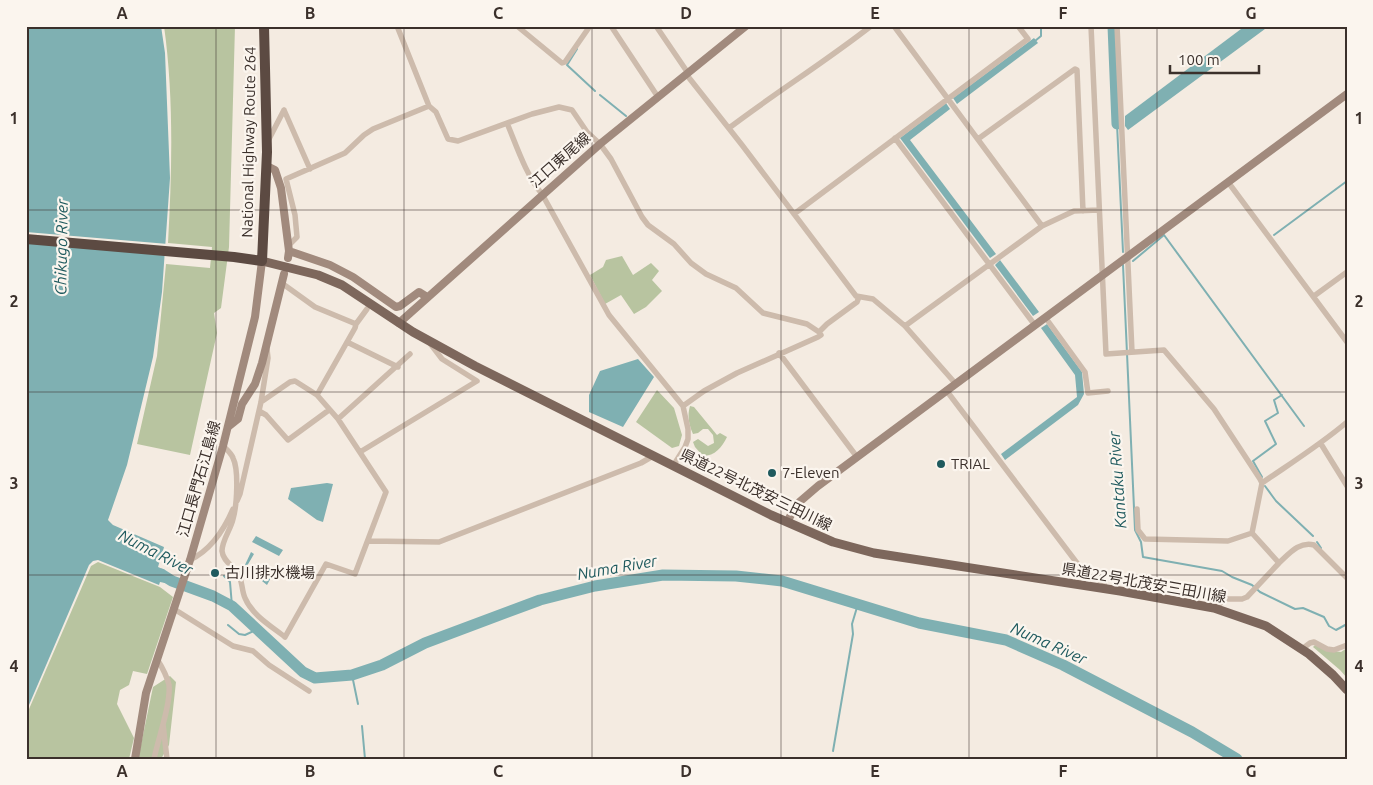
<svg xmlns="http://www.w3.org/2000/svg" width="1373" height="785" viewBox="0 0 1373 785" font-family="Ubuntu,'Noto Sans JP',sans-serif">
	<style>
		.green { fill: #b8c4a0 }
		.water { fill: #7fb0b2 }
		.pier { fill: #f4ebe1 }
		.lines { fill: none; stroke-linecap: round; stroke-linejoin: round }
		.stream { stroke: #7fb0b2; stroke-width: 2 }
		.river { stroke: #7fb0b2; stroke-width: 11 }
		.street { stroke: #cdbbac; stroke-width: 5.5 }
		.secondary { stroke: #a18a7d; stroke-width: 8 }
		.primary { stroke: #7d675c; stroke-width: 9 }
		.highway { stroke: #5c4a42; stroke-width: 10 }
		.grid { fill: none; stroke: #3b302b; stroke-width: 1; stroke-opacity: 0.55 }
		.poi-dot { fill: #1f5a5e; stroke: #fbf5ee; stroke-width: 2 }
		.labels { text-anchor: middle; stroke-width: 4.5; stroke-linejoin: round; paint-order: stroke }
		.street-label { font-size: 15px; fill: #3b302b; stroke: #fbf5ee }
		.poi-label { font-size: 15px; fill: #3b302b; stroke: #fbf5ee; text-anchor: start }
		.water-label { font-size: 16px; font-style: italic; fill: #1f5a5e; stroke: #fbf5ee }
		.neatline { fill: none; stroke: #3b302b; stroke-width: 2 }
		.grid-label { font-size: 16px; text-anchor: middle; font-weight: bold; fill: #3b302b }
	</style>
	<rect width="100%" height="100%" fill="#f4ebe1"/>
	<path class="green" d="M164 26H235L229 247 221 308 214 313 217 333 190 455 137 444 157 356 166 264 210 268 212 247 168 243C172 171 174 97 164 26Z
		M622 256 633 275 651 263 659 271 652 280 662 291 646 307 634 314 621 295 605 304 590 275 603 267 606 260Z
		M657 390 674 408 682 435 679 446 672 448 636 422Z
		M690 406 694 407 717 435 720 433 727 437C722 447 715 456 703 456L695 447 693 442 698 439 708 446 714 443 713 435 708 429H703L698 433 693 434C689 425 687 416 690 406Z
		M98 562 160 587 173 597 147 674 133 671 129 685 120 690 117 704 134 738 129 759H26V716L91 566Z
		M1315 645 1326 650 1341 652 1347 648V678L1340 670 1313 647Z
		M170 676 176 682 169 745 161 759H138L153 687Z"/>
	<path class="water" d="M26 26H161L165 53 170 178 162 292 153 357 135 432 127 465 108 520 113 525 164 547 163 551 176 557 175 559 161 557 158 567 165 570 164 572 173 577 170 584 160 582 159 585 98 560 93 561 89 565 26 712Z
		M1245 26H1269L1128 130 1125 126V116Z
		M1034 38 1038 43 957 104 953 98Z
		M946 103 950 109 910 140 996 254 990 258 900 138Z
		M1000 260 1039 312 1033 316 995 265Z
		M1047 324 1082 372 1084 394 1078 405 1005 460 1001 454 1077 397 1075 375 1041 328Z
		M638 359 654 377 623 427 589 412V395L600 371Z
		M327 483 333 484 323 522 317 520 288 499 291 488Z
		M256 536 283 550 279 556 252 542Z
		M251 552 254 554 247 566 273 574 267 585 244 567Z"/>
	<path class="pier" d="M26 232 168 244 167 255 26 242Z"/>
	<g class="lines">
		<path class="stream" d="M1035 41 1041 36V26
			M577 49 567 65 595 91
			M600 95 626 116
			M1117 124 1123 252
			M1274 235 1347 181
			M1133 261 1164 235 1304 426
			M1123 265 1135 530 1141 542 1143 557 1222 571 1232 577 1252 585 1260 592 1295 609 1303 608 1324 617 1329 626 1336 630 1347 624
			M1262 477 1253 461 1276 444 1265 421 1278 413 1274 400 1282 395
			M1265 486 1276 501 1313 536
			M1317 542 1321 548
			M224 576 230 582 232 606
			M228 625 239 634 245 635 256 630
			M352 675 358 704
			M362 726 365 759
			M833 751 853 634 852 624 858 604"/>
		<path class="river" d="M1113 26 1117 124
			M161 574 172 581 213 596 232 606 303 672 315 678 352 675 382 665 425 643 540 600 595 586 663 575 736 576 782 581 919 623 1006 640 1063 665 1192 732 1237 759"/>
		<path class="street" d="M397 26 429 106 436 112 448 139 458 141 532 114 559 107 572 110 587 132 600 144 611 159 642 217 648 225 674 244 691 263 706 274 736 288 763 313 807 324 819 332 821 335 818 337 737 373 704 391 683 406
			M517 26 562 63 565 62 590 26
			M611 26 658 97
			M656 26 688 73
			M894 26 1042 226
			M1091 26 1106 354 1164 350 1214 409 1260 479 1262 483 1252 533 1279 563 1247 597 1242 599H1226L1214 608
			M1117 26 1132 352
			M686 74 742 145 856 296 873 299 905 326 955 383
			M284 110 310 169
			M507 123C517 147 526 175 542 194L609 315 683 406 688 429V439L685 447 673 466
			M729 128C775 93 825 62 871 26
			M895 138 1034 324
			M269 139 284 110
			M978 139 1075 69 1077 70 1083 211
			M1228 182 1347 342
			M794 214 1028 39 1018 26
			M288 246 297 237 295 215 286 179 345 153 364 135 373 129 429 106
			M283 284 315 307 356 324
			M1314 296 1347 272
			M1045 317 1085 372 1088 393 1108 391
			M905 326 1042 226 1074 211 1099 210
			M819 332 827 324 857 302 859 297
			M347 342 398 367
			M779 353 857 457
			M946 390 1083 571 1090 577 1104 582 1105 589
			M261 402 290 382 295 381 317 395
			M259 411 266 415 288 440 329 410
			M338 419 410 354
			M1321 444 1347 486
			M223 446C227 450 231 453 233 458 239 470 237 505 233 519 231 529 222 540 222 551 223 561 232 565 237 572 243 580 241 589 245 598 252 615 271 626 285 637L326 564 355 574 386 492 338 419 317 395 355 328 356 324 367 309
			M360 452 477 381 442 359 429 342
			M1262 483C1291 463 1320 445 1347 422
			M237 501 240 494 261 402 268 358 267 349
			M1137 509 1138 530 1145 539 1228 541 1252 533
			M368 541 439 542 641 463 653 456
			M190 560C211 550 224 530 233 509
			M1279 563C1289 554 1299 541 1314 545L1347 578
			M174 609 233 646 253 651 269 665 309 691
			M1302 649 1310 643 1314 642 1327 649 1334 650 1347 645
			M163 724 167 759
			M154 759C158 739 171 704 169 685 167 676 162 667 157 659"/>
		<path class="secondary" d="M267 166 275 170 281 188 289 251 288 258
			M289 251 330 265 353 277 396 307 400 306 419 292 427 297
			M399 323 600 144 746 26
			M228 427 238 419 242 404 255 384 262 363 284 274
			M787 522 797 504 818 486 1347 94
			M135 759 146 693 190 560 223 446 255 317 262 261"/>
		<path class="primary" d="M262 261 318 275 342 285 413 332 475 366 771 515 833 542 874 553 1120 591 1214 608 1266 626 1309 654 1333 675 1347 690"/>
		<path class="highway" d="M26 239 234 257 262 261 267 152 264 26"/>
	</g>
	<path class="grid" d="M216 26V759M404 26V759M592 26V759M781 26V759M969 26V759M1157 26V759M26 210H1347M26 392H1347M26 575H1347"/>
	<g class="poi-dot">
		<circle cx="941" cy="464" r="5"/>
		<circle cx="772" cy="473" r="5"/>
		<circle cx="215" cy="573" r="5"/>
	</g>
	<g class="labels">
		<g class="street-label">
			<text transform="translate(249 142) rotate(-89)" y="5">National Highway Route 264</text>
			<text transform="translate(560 160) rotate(-41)" y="5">江口東尾線</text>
			<text transform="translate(199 479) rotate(-74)" y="5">江口長門石江島線</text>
			<text transform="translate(756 490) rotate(26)" y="5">県道22号北茂安三田川線</text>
			<text transform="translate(1144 583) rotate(10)" y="5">県道22号北茂安三田川線</text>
		</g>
		<g class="poi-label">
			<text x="951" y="469">TRIAL</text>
			<text x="782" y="478">7-Eleven</text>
			<text x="225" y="578">古川排水機場</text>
		</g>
		<g class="water-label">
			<text transform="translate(61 247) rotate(-89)" y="6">Chikugo River</text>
			<text transform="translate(1117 480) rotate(-94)" y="6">Kantaku River</text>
			<text transform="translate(156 552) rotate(27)" y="6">Numa River</text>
			<text transform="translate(617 567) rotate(-10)" y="6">Numa River</text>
			<text transform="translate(1049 643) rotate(24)" y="6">Numa River</text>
		</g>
	</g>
	<rect width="1373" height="785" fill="none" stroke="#fbf5ee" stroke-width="55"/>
	<path d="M1170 65v8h89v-8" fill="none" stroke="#3b302b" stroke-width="2.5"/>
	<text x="1178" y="65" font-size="15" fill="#3b302b" stroke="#fbf5ee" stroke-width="4" paint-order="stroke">100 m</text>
	<rect x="28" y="28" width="1318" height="730" class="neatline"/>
	<g class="grid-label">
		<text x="122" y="19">A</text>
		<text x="310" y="19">B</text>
		<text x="498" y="19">C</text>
		<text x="686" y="19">D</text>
		<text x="875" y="19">E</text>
		<text x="1063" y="19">F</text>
		<text x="1251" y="19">G</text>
		<text x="14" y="124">1</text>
		<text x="1359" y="124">1</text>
		<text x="14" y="307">2</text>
		<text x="1359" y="307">2</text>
		<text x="14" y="489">3</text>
		<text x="1359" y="489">3</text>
		<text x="14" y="672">4</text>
		<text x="1359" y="672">4</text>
		<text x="122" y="777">A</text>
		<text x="310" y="777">B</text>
		<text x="498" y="777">C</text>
		<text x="686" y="777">D</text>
		<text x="875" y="777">E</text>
		<text x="1063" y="777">F</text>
		<text x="1251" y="777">G</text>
	</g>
</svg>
